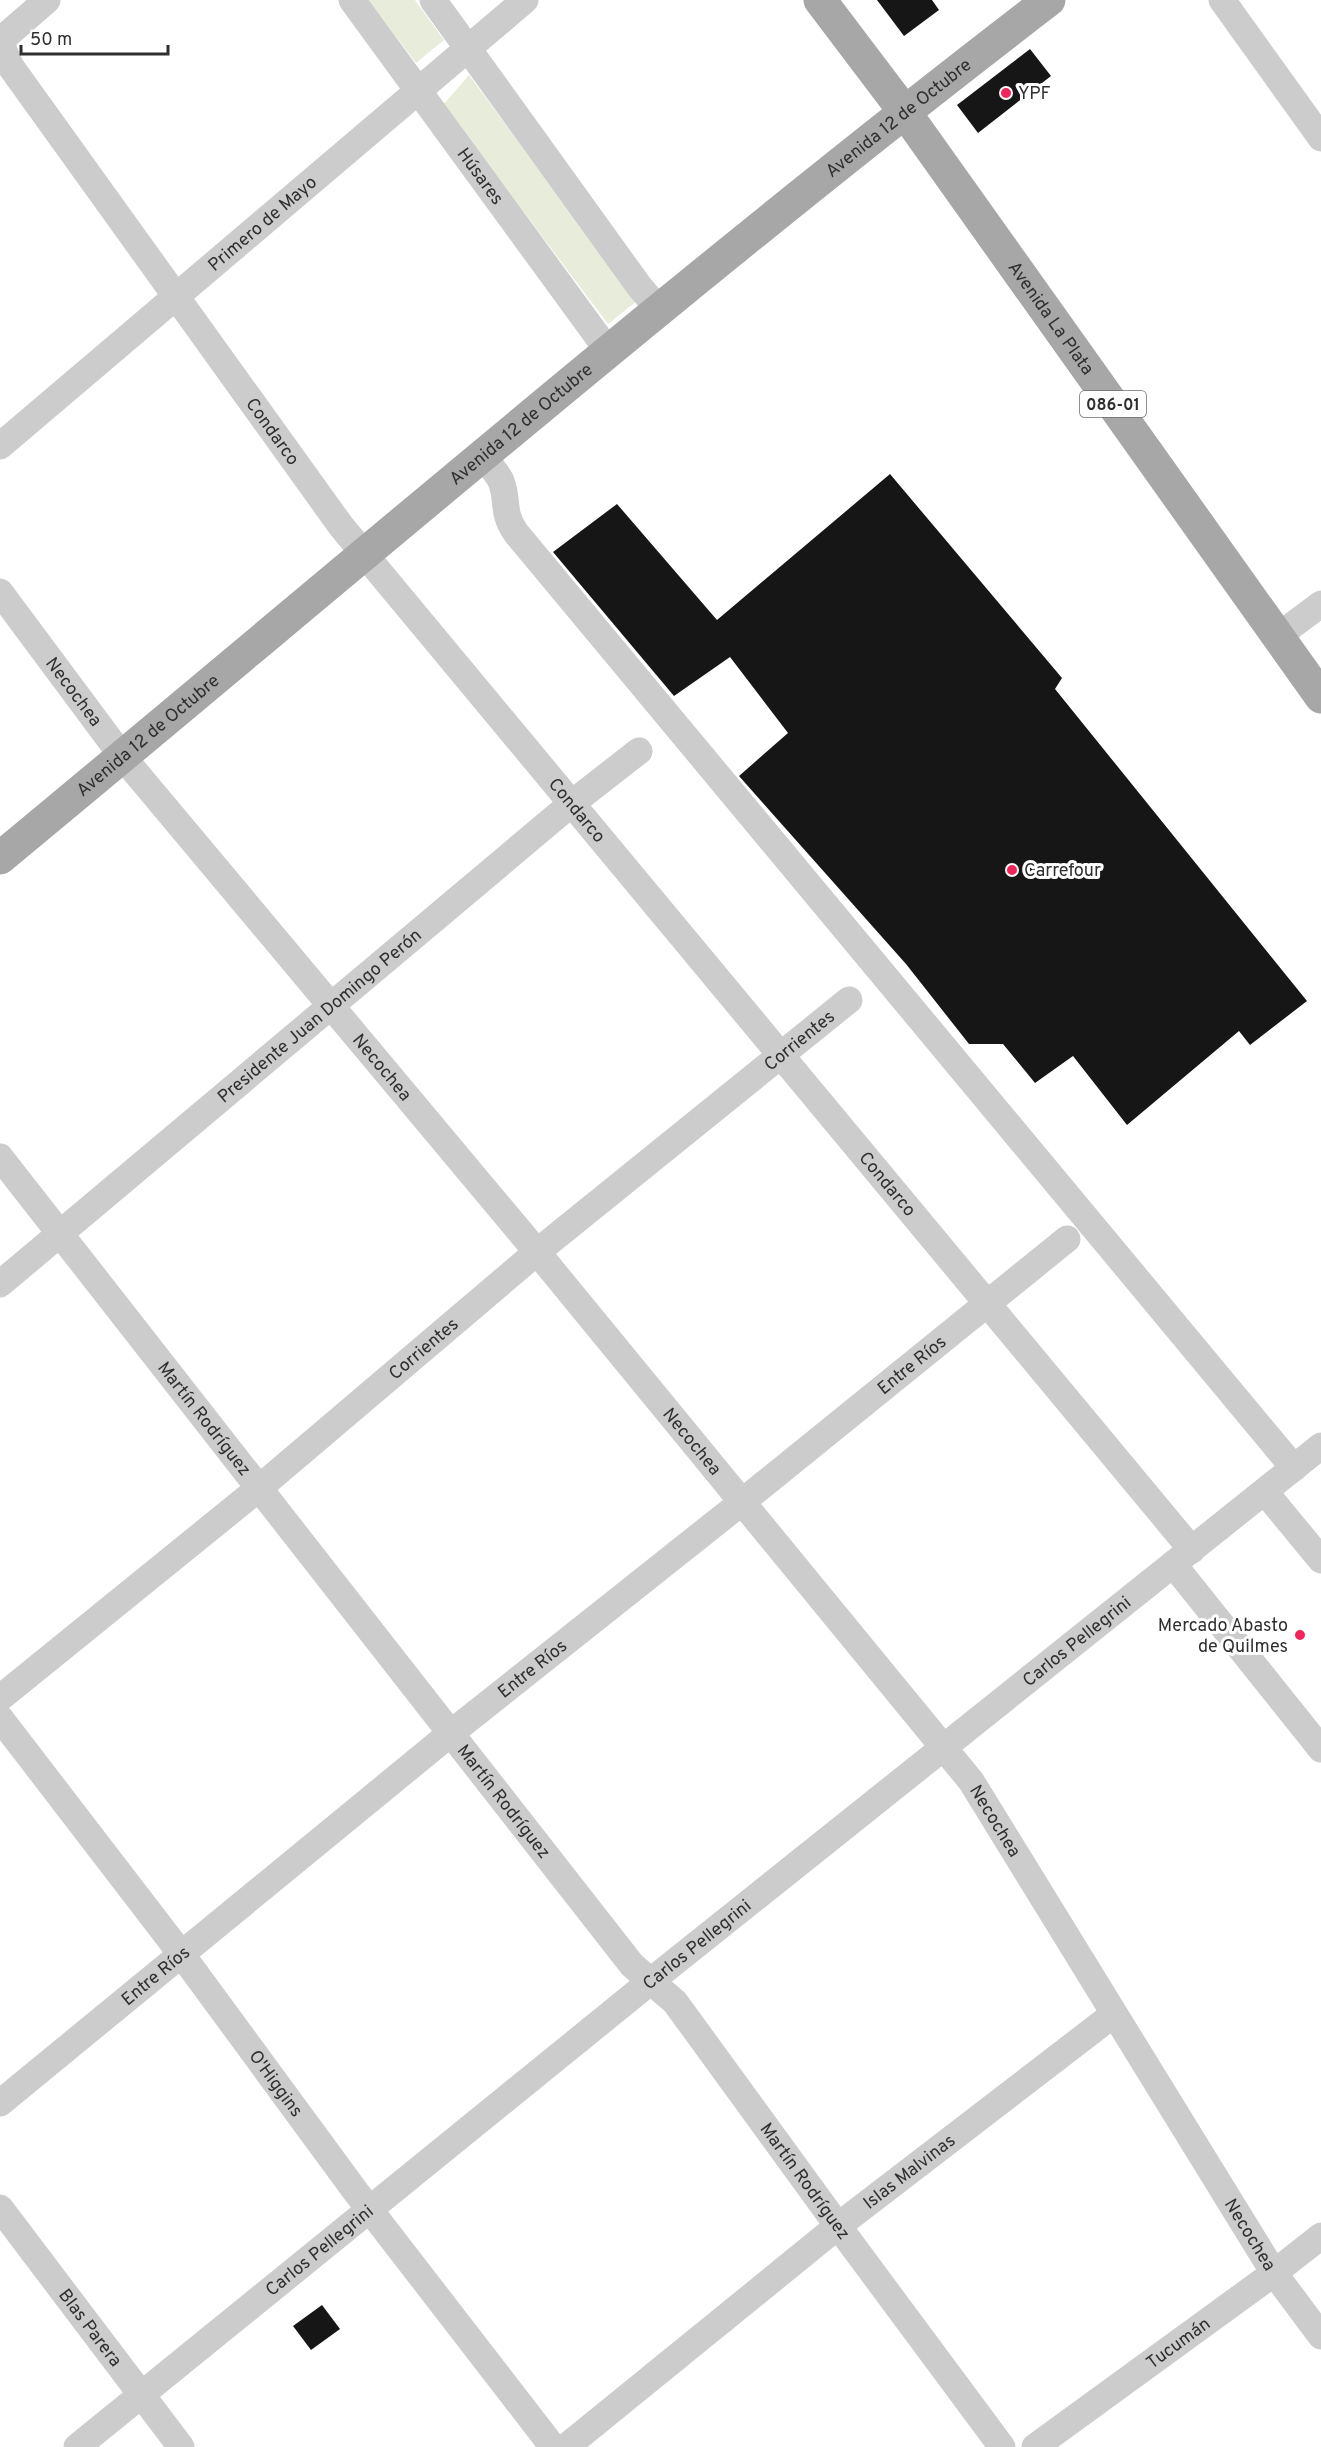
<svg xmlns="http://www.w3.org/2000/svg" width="1321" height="2447" viewBox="0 0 1321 2447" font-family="Overpass,sans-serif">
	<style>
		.green { fill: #e8eddb }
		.building { fill: #161616 }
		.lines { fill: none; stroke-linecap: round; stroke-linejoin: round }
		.minor { stroke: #ccc; stroke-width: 27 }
		.major { stroke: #a7a7a7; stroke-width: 33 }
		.poi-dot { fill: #f22459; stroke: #fff; stroke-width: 2 }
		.labels { text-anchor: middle; stroke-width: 6; stroke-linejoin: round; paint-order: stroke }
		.shield { fill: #fff; stroke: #6d6d6d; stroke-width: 1.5 }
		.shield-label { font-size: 16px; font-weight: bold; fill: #2f2f2f }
		.poi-label { font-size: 18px; fill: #2f2f2f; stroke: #fff; text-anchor: start }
		.street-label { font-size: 18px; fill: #2f2f2f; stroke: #fff }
	</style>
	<rect width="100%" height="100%" fill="#fff"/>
	<path class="green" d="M368 0H415L444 40 416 63Z
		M469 75 637 301 608 324 443 105Z"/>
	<path class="building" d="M877 0H932L939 10 904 36Z
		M1030 49 1051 76 978 133 957 105Z
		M890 474 1062 678 1055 689 1307 1001 1250 1045 1239 1031 1127 1125 1073 1056 1035 1083 1003 1044H969L906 964 739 776 788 733 730 657 674 696 553 552 617 504 717 620Z
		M322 2305 340 2329 311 2350 293 2326Z"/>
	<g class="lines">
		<g class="minor">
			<path id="s1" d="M352 0 609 352"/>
			<path d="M433 0 639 286 660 311"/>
			<path d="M1222 0 1321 138"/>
			<path d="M0 41 47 0"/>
			<path id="s2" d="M0 42 11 67 341 526 1192 1550"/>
			<path id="s3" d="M0 446 525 0"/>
			<path d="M483 457C488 464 497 472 501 481 509 502 501 511 516 533L1294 1468"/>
			<path id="s4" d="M0 592 122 756 537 1252 971 1781 1274 2273 1321 2336"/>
			<path d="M1278 636 1321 604"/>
			<path id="s5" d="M0 1157 632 1965 675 2002 838 2226 1002 2447"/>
			<path id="s6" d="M0 1284 571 804 639 751"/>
			<path d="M1265 1492 1321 1560"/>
			<path d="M1173 1564 1321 1749"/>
			<path id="s7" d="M0 1698 258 1489 537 1252 849 1000"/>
			<path id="s8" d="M0 1718 182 1955 356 2192 553 2447"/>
			<path id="s9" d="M0 2103 451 1733 742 1502 1067 1239"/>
			<path id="s10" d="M0 2208 181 2447"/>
			<path id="s11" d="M77 2447 651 1981 1321 1446"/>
			<path id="s12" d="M566 2447 838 2226 1114 2014"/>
			<path id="s13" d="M1035 2447 1274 2273 1321 2236"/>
		</g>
		<g class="major">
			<path id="s14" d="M820 0 904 111 1321 697"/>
			<path id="s15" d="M0 858C348 570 690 275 1049 0"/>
		</g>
	</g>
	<g class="poi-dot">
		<circle cx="1006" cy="93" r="6"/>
		<circle cx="1012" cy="870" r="6"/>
		<circle cx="1300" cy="1635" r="6"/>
	</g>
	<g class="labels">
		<rect class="shield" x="1080" y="391" width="66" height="26" rx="4.5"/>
		<g class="shield-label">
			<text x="1113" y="410">086-01</text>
		</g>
		<g class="poi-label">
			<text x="1018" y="99">YPF</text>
			<text x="1024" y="876">Carrefour</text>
			<text x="1288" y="1631" text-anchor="end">Mercado Abasto<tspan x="1288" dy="21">de Quilmes</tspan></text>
		</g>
		<g class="street-label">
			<text dy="6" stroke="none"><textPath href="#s15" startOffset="1164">Avenida 12 de Octubre</textPath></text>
			<text dy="6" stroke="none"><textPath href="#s1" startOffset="218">Húsares</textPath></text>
			<text dy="6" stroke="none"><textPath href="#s3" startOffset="344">Primero de Mayo</textPath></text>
			<text dy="6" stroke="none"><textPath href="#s14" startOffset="393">Avenida La Plata</textPath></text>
			<text dy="6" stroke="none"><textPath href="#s15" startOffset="678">Avenida 12 de Octubre</textPath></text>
			<text dy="6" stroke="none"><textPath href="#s2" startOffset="476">Condarco</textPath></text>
			<text dy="6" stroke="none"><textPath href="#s4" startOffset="124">Necochea</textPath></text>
			<text dy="6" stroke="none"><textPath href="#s15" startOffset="192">Avenida 12 de Octubre</textPath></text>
			<text dy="6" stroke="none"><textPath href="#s2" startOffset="962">Condarco</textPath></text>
			<text dy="6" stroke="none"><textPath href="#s6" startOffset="417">Presidente Juan Domingo Perón</textPath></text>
			<text dy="6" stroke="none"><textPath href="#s7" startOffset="1035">Corrientes</textPath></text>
			<text dy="6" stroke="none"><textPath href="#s4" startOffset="610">Necochea</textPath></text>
			<text dy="6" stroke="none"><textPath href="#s2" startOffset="1448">Condarco</textPath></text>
			<text dy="6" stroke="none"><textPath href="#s7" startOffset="549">Corrientes</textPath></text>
			<text dy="6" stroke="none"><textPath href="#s9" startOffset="1173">Entre Ríos</textPath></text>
			<text dy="6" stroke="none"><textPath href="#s5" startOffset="332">Martín Rodríguez</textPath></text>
			<text dy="6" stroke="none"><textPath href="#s4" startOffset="1096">Necochea</textPath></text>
			<text dy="6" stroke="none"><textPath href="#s11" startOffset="1284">Carlos Pellegrini</textPath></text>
			<text dy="6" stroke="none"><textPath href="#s9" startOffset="687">Entre Ríos</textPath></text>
			<text dy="6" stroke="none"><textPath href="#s5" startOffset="818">Martín Rodríguez</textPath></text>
			<text dy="6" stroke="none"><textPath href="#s4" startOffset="1582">Necochea</textPath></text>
			<text dy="6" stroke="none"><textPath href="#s11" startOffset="798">Carlos Pellegrini</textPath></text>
			<text dy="6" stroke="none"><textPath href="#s9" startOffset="201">Entre Ríos</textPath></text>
			<text dy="6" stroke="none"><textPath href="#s8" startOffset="458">O'Higgins</textPath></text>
			<text dy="6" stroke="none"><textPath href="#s12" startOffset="440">Islas Malvinas</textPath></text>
			<text dy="6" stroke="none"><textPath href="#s5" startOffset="1304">Martín Rodríguez</textPath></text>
			<text dy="6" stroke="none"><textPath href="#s4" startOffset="2068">Necochea</textPath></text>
			<text dy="6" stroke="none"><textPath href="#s11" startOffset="312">Carlos Pellegrini</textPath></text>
			<text dy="6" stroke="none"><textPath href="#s10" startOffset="150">Blas Parera</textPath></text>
			<text dy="6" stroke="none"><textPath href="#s13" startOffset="177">Tucumán</textPath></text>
		</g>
	</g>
	<path d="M21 45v9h147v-9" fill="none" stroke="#2f2f2f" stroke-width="3"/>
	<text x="30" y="45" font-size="18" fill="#2f2f2f" stroke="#ffffff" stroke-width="4.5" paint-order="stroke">50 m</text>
</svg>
